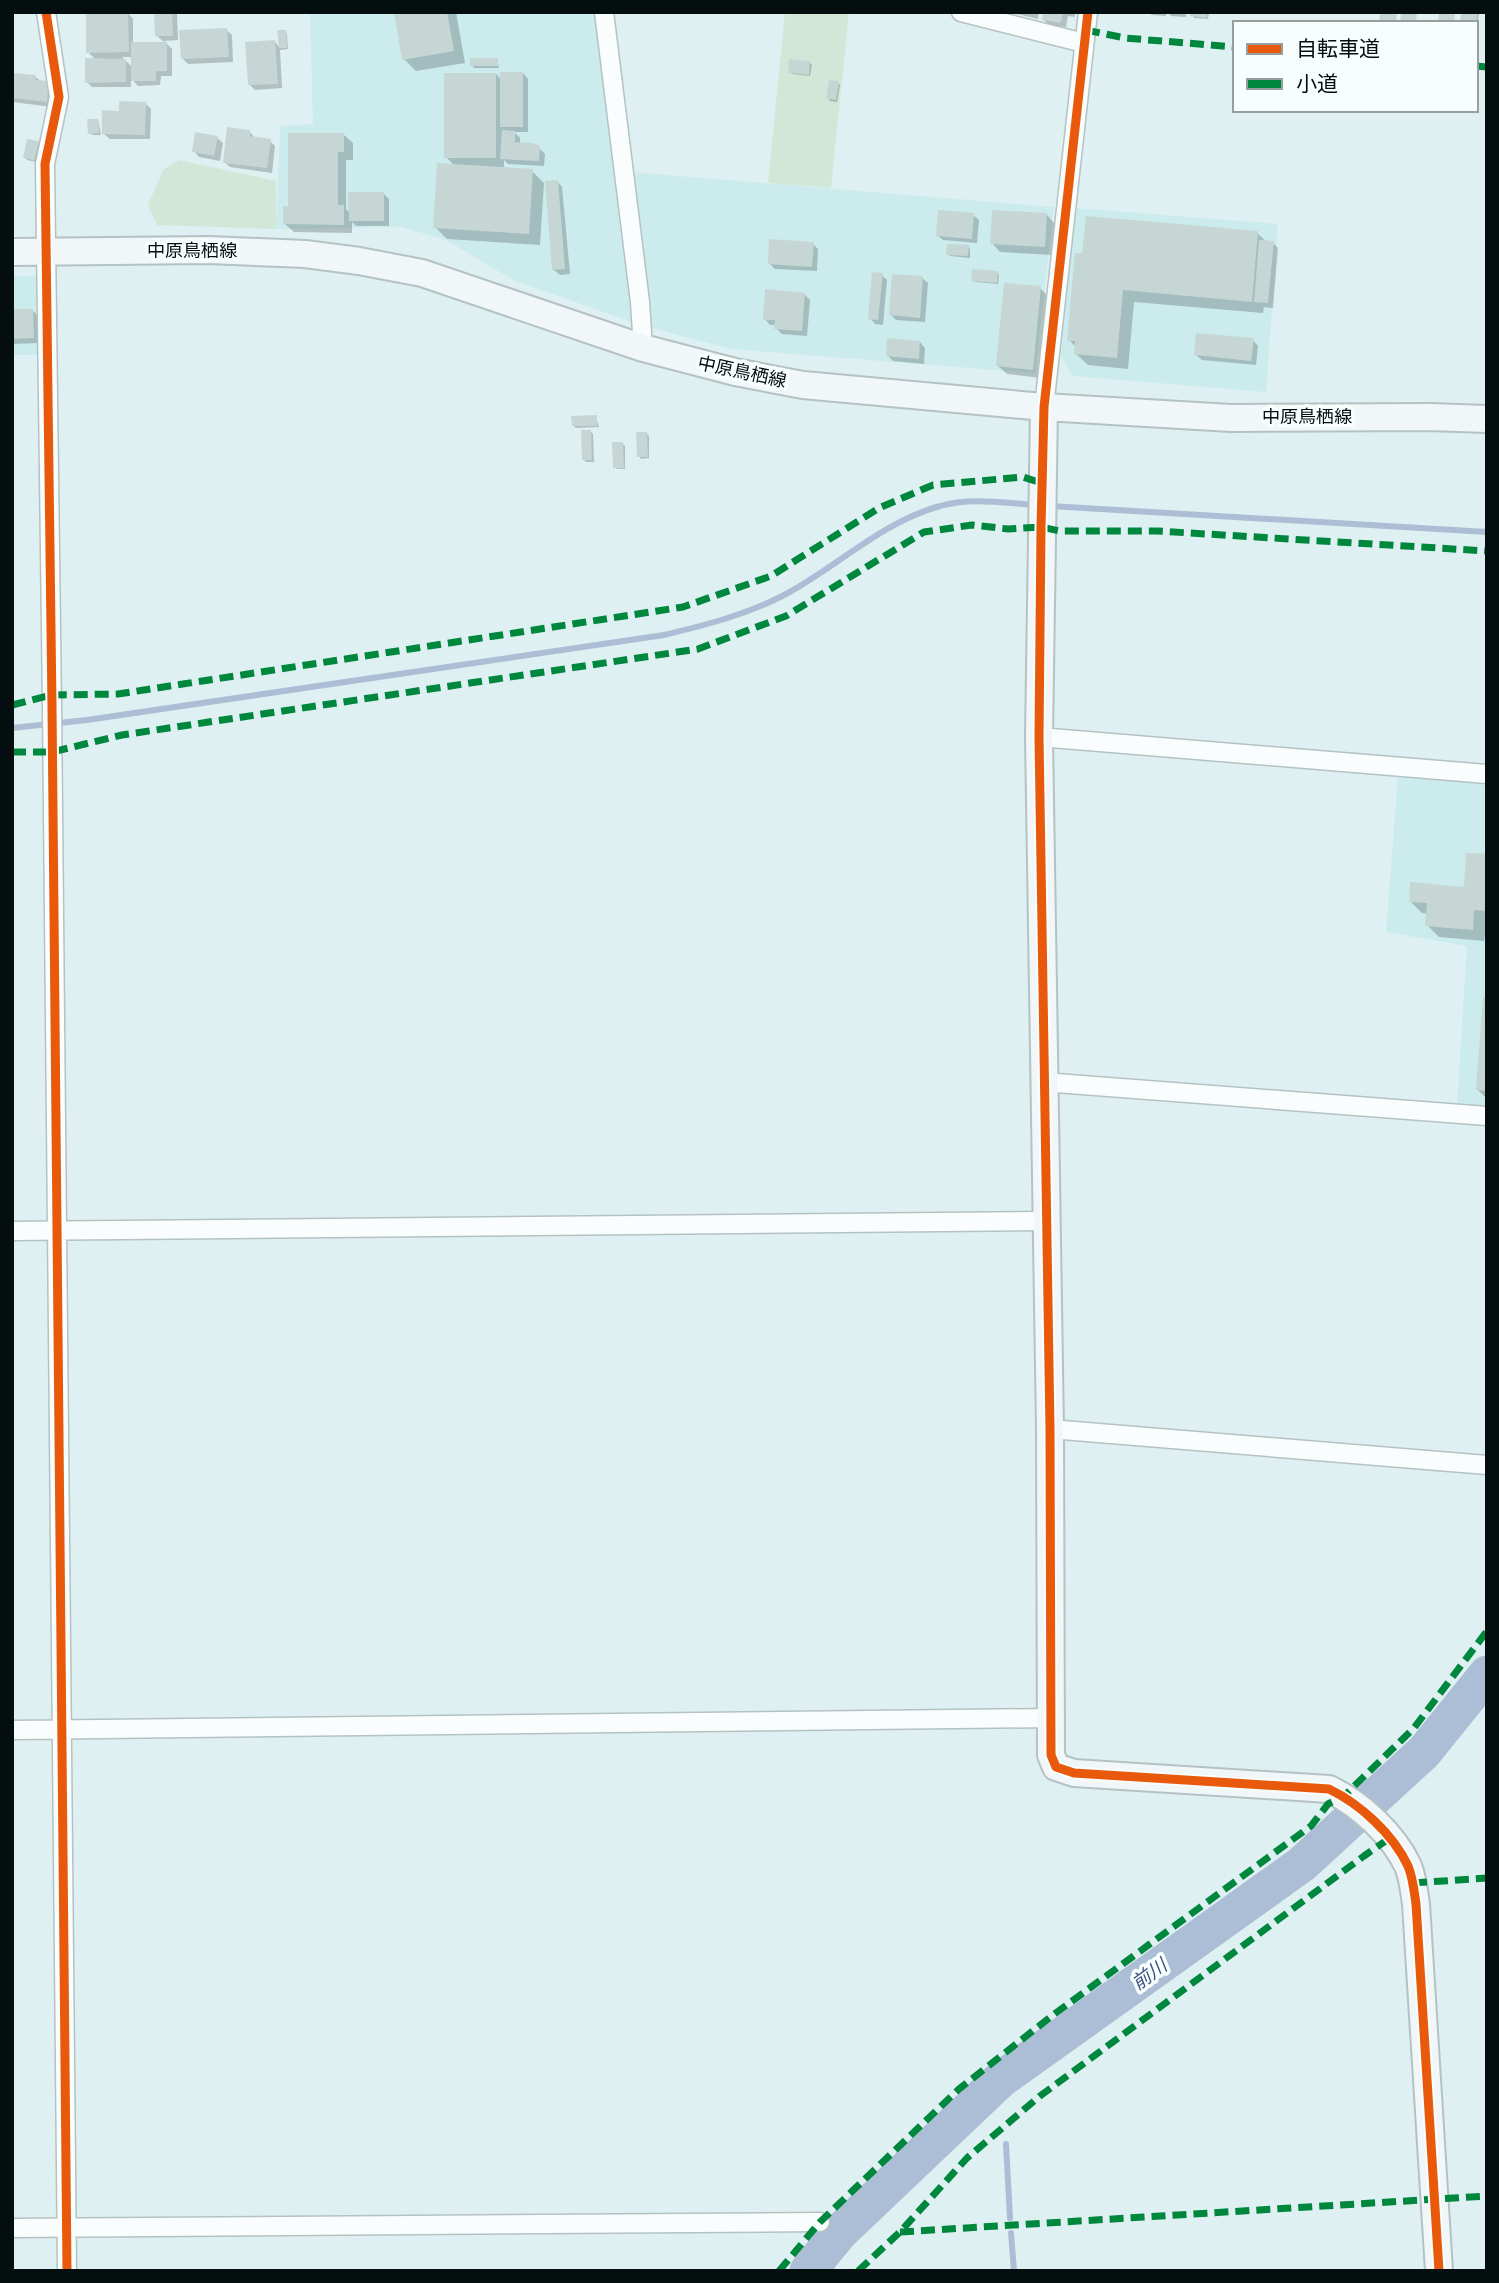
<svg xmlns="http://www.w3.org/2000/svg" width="1499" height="2283" viewBox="0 0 1499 2283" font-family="Roboto,'Noto Sans JP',sans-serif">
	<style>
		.built { fill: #ccebed }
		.green { fill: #d1e8d8 }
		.shadow { fill: #0003; fill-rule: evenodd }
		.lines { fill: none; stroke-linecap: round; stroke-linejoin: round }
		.stream { stroke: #acbed5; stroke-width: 6 }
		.river { stroke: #acbed5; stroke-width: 37 }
		.building { fill: #c6d6d4 }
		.street-casing { stroke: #b4c2c3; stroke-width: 21 }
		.secondary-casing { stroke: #b4c2c3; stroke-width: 30 }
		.street { stroke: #fafdfd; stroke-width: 18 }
		.secondary { stroke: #f1f6f8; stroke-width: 26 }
		.quiet { stroke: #00873e; stroke-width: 7; stroke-dasharray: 14 7; stroke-linecap: butt }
		.cycleway-casing { stroke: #f8fefe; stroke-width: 13 }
		.cycleway { stroke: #e8590c; stroke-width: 9 }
		.labels { text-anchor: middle; stroke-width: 7; stroke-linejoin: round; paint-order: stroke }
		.street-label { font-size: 18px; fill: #040e0f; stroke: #f8fefe }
		.water-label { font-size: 19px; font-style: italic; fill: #3b5481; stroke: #f8fefe }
	</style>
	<rect width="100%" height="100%" fill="#def0f1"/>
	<path class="built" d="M310 12H595L635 323 515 281 446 240 402 227 276 229 280 126 313 124Z
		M629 172 1054 207 1035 373 731 349 648 327Z
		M1075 208 1278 224 1266 392 1073 376 1061 357Z
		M12 276H42L41 355H12Z
		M1398 777 1487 783V1108L1457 1105 1467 946 1386 932Z"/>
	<path class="green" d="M785 12H849L831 188 768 183Z
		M179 160 276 181V229L157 225 148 205 163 170Z"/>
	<path class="shadow" d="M156 12H175L177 14 178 40 164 41 172 49V76H161L160 85 138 86 131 78V87H92L87 82 96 60 88 52 128 13 133 19V43H165L156 35ZM122 57H133L132 67Z
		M395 12H456L465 63 416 71 404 59Z
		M1008 12H1039L1038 19Z
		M1045 12H1075V17L1068 16 1066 27 1049 25 1044 20Z
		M1166 12V16L1152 15 1149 13Z
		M1168 12H1186V17L1171 16Z
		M1192 12H1209L1208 19 1194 18Z
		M1462 12H1479L1476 44V23H1462Z
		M226 30 232 35 233 62 188 64 183 59Z
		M285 31 287 34 288 49 280 50 282 88 255 90 249 84 275 42 280 48Z
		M497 60 499 68H474L472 65Z
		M809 62 812 65 810 76 792 74 790 72Z
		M523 73 528 79V132H514L520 138V144L539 148 545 154 544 166 508 164 504 160V169L532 171 544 183 540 245 447 239 435 227 455 166 446 157 496 74 502 81Z
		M12 74 35 77 54 89 52 107 13 102Z
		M838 83 840 85 837 102 830 101 828 98Z
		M145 103 151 109 150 139H110L104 134Z
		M98 120 101 135H92L90 133Z
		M250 132 255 138 270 141 275 146 272 173 230 167 225 162Z
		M344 135 353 143V160H346V209L350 213 383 193 389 199V226H356L352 222V233L294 232 285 224 289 208Z
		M217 138 223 143 220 161 199 157 194 151Z
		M38 143 40 145 36 162 27 160 24 157Z
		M557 181 562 187 570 274 560 275 554 270Z
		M973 215 979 220 977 243 943 240 937 235Z
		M1047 215 1055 224 1053 255 1000 252 992 243Z
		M1257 233 1267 242 1273 243 1278 248 1273 308 1264 307 1263 313 1134 302 1128 369 1088 365 1076 354V347L1069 340 1077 255Z
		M813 244 818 249 817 271 775 269 769 263Z
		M968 247 970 249V258L950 256 948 254Z
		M997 273 999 275 998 284 975 282 973 280Z
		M882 275 887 280 883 325 875 324 870 318Z
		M922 278 928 283 925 322 896 320 891 315Z
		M1040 288 1049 297 1041 378 1007 374 998 366Z
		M804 294 810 300 807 336 782 334 776 328V325H770L765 319Z
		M12 311H33L38 316 39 343 12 344Z
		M1253 340 1258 346 1256 365 1202 360 1196 355Z
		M920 342 925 348 924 364 893 361 888 356Z
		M596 417 599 427 576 428 573 425Z
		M591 432 593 434 594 462H586L584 460Z
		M646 433 649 436V458L641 459 639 456Z
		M622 444 625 446V469H617L615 467Z
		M1487 856V921L1484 941 1439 937 1427 925 1428 914 1422 913 1410 901 1465 888Z
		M1487 999V1099L1478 1090Z"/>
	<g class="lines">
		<path class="stream" d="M1050 506 1487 532
			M12 728 87 720 664 635C706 625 749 614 786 594 838 566 882 522 940 506 970 497 1005 503 1036 505
			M1006 2144 1010 2218
			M1011 2233 1014 2271"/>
		<path class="river" d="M808 2271 840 2232 1000 2080 1302 1864 1424 1752 1487 1674"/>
	</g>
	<path class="building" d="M86 12H128L129 52 86 53Z
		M154 12H172L173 36H155Z
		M394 12H447L454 51 402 60Z
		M1043 12H1063L1061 23 1042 20Z
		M1190 12H1207V18L1190 16Z
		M1380 12H1397L1396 23H1379Z
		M1401 12H1417L1416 23H1400Z
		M1439 12H1455L1454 23H1438Z
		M1461 12H1477L1476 23H1460Z
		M227 28 229 57 181 59 179 30Z
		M277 30H286L287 48H279Z
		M275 40 278 84 248 85 245 42Z
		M131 42H167V71H156V81H131Z
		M85 58 126 59V82L85 83Z
		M470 58H498V66H470Z
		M789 59 810 61 809 75 788 73Z
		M500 72H523V127H500Z
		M12 73 36 75 35 80 49 81 47 102 12 98Z
		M444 73H496V158H444Z
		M829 80 839 81 836 100 826 99Z
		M119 101 146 102 145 135 102 134V110L119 111Z
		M87 119H98L99 133 88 134Z
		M227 127 250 130V136L271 139 267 168 223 163Z
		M502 130 515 131V142L532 143 540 146 539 161 500 159Z
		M195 132 218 136 214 156 192 152Z
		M288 133H344V152H338V205H344V225L283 224V206H288Z
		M27 139 39 141 34 160 23 158Z
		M437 163 533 169 529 234 433 228Z
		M558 180 565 269 552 270 545 181Z
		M348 192H384V221H349Z
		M938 210 974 213 972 239 936 236Z
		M992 210 1047 213 1045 247 990 244Z
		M1086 216 1258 231 1252 302 1123 290 1117 358 1074 354 1075 341H1067L1075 253H1082Z
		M769 239 814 242 812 267 768 264Z
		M1259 240 1274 241 1268 303 1254 302Z
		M947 244 969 245 968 256 946 255Z
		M972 269 998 271 997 283 971 281Z
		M872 272 883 273 878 320 868 319Z
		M892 274 923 276 920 318 889 315Z
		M1004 283 1041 286 1033 370 996 366Z
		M765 289 805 293 802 331 774 329 775 320H763Z
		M12 309H33L34 338 12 339Z
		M1196 333 1254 338 1251 361 1194 355Z
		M887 338 920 341 919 359 886 356Z
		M597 415V426H572L571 416Z
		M581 430H591L592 460H582Z
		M636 432H647L648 457H637Z
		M612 442H623L624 468H613Z
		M1466 853 1487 854V911L1474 910 1473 930 1425 926 1427 903 1409 902 1410 882 1464 887Z
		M1483 997H1487V1091L1476 1090Z"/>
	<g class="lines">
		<defs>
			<path id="street" d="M46 12 59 97 45 164 52 706 67 2271
				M604 12 640 302 643 348
				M961 12 1084 43
				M1044 407 1088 12
				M1039 737 1487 774
				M1043 1082 1487 1116
				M12 1231 1047 1221
				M1050 1429 1487 1465
				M12 1730 1050 1718
				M12 2228 820 2222"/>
			<path id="secondary" d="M12 252 209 250 305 254 359 261 422 273 643 348 735 372 803 385 1044 407 1231 418 1429 417 1487 419
				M1044 407 1039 737 1050 1429 1051 1755 1056 1767 1074 1773 1329 1789C1360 1804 1393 1834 1408 1866 1413 1878 1414 1891 1416 1904L1439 2271"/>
		</defs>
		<use href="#street" class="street-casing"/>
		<use href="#secondary" class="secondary-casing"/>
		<use href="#street" class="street"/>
		<use href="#secondary" class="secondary"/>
		<path class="quiet" d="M1086 30 1125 38 1235 47
			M1476 66 1487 67
			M12 705 51 695 118 694 683 607 771 576 879 508 933 485 1023 477 1042 483
			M12 752H52L122 735 698 649 786 616 924 532 972 525 1008 529 1041 527 1060 531H1157L1487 551
			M1413 1883 1487 1878
			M900 2232 1487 2196
			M779 2271 820 2222 959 2089 1053 2015 1311 1826 1328 1804 1344 1796 1414 1728 1487 1631
			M858 2271 900 2232 967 2158 1040 2096 1364 1856 1390 1838"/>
		<defs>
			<path id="cycleway" d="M46 12 59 97 45 164 52 706 67 2271
				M1088 12 1044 407 1041 527 1039 737 1050 1429 1051 1755 1056 1767 1074 1773 1329 1789C1360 1804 1393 1834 1408 1866 1413 1878 1414 1891 1416 1904L1439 2271"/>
		</defs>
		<use href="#cycleway" class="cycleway-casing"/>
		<use href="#cycleway" class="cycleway"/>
	</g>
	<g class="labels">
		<g class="street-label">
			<text x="192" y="257">中原鳥栖線</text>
			<text transform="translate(742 372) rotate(12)" y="6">中原鳥栖線</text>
			<text x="1307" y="423">中原鳥栖線</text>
		</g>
		<g class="water-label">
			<text transform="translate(1149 1974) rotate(-36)" y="7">前川</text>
		</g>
	</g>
	<rect width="1499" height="2283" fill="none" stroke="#040e0f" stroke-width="28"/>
	<rect x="1233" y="21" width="245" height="91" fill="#f8fefe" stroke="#969e9e" stroke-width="2"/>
	<rect x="1247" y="44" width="35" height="10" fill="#e8590c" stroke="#969e9e" stroke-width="2"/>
	<text x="1296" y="56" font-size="21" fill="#040e0f">自転車道</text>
	<rect x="1247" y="79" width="35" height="10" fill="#00873e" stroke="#969e9e" stroke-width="2"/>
	<text x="1296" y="91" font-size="21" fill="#040e0f">小道</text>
</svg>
